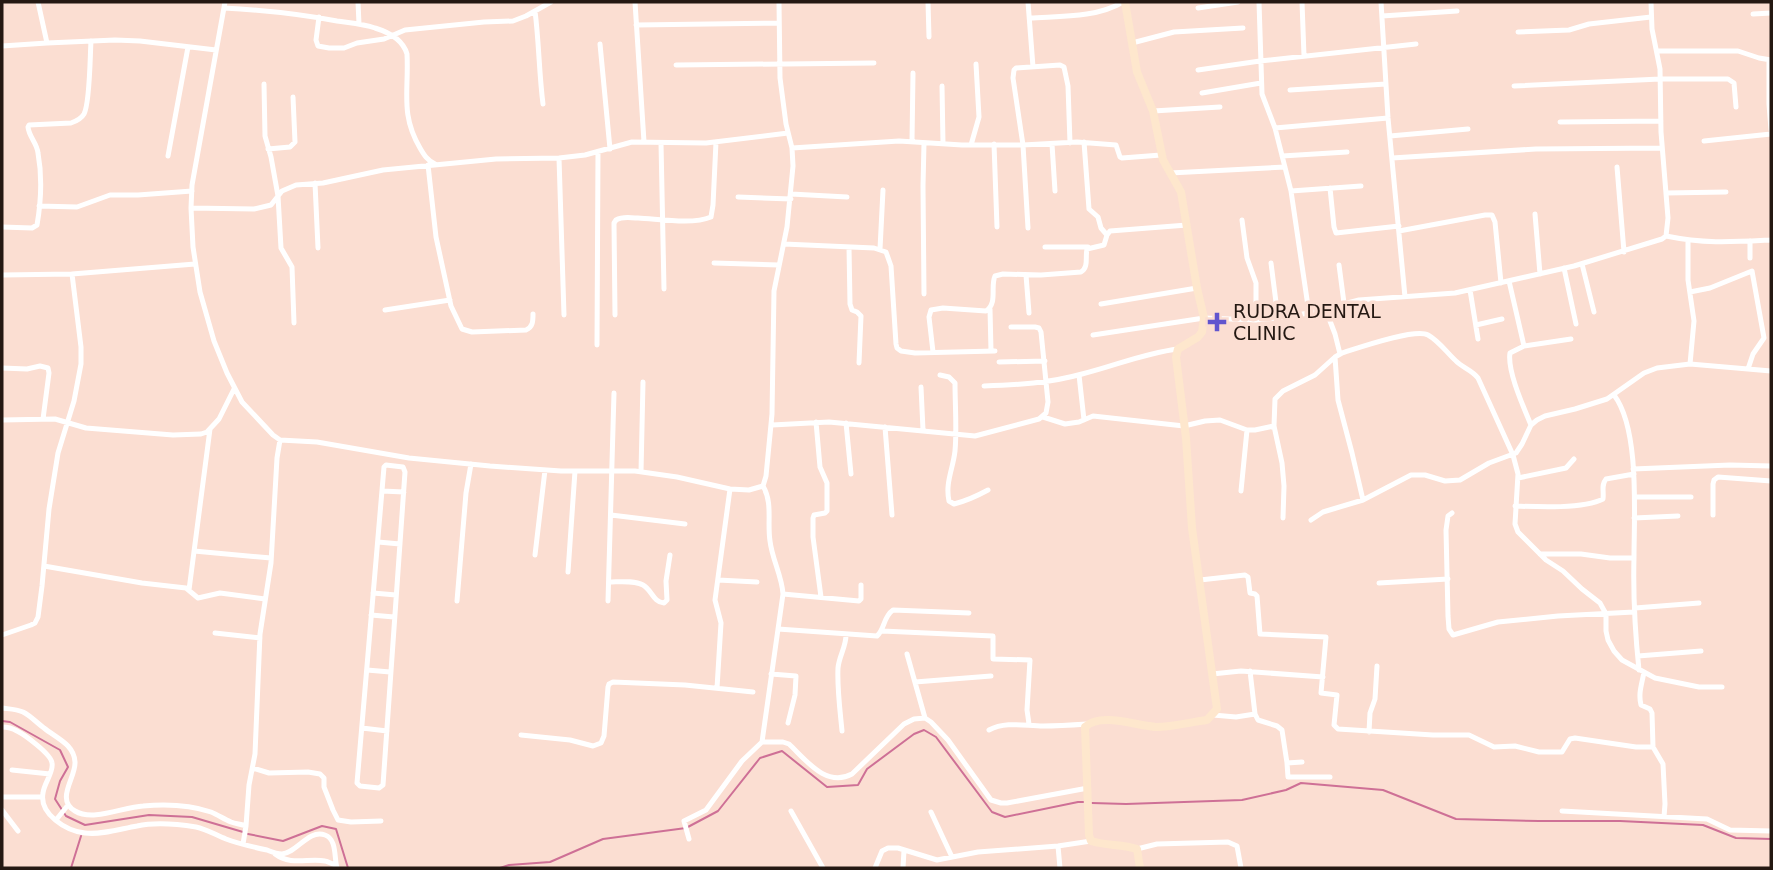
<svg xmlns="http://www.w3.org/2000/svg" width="1773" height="870" viewBox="0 0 1773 870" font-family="'DejaVu Sans',sans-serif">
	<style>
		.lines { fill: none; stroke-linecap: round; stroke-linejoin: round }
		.stream { stroke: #ce7096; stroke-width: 2 }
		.street { stroke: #fff; stroke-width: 5 }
		.secondary { stroke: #fee7cd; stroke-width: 8 }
		.poi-dot { fill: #6155ce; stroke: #fbded2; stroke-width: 2.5 }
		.labels { text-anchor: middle; stroke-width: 7; stroke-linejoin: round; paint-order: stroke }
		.poi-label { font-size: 19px; fill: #241812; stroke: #fbded2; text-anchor: start }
	</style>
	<rect width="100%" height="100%" fill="#fbded2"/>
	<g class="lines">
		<path class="stream" d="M2 721 10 722 60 750 68 767 60 781 55 799 66 816 85 825 149 815 192 817 243 832
			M1092 803 1126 804 1242 800 1286 790 1301 783 1383 790 1456 819 1539 821H1620L1703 825 1736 838 1771 839
			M248 834 283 841 322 826 336 829 348 868
			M71 868 81 836
			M500 868 509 865 550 862 603 839 686 828 718 811 760 758 782 751 827 787 858 785 867 769 914 734 924 730 936 737 992 812 1005 817 1078 802H1086"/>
		<path class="street" d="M38 2 47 43 115 40 140 41 216 50
			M225 2 192 185 191 208 193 247 200 292 214 341 227 373 242 402 273 435 280 440 317 442 409 458 490 466 561 471H635L677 477 730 489 749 490 763 486 766 476 772 414 774 291 787 227 793 166 792 148 786 124 780 78 779 2
			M358 2 359 24
			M635 2 644 142
			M928 2 929 37
			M1028 2 1033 67
			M1259 2 1262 94 1275 128 1291 191 1309 313
			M1302 2 1304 56
			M1381 2 1388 118 1405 297
			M224 8C262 10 300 14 337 21 350 23 363 24 375 28 388 32 403 40 407 54 409 91 400 114 420 148 424 155 427 160 435 164
			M1198 8 1238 2
			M535 11C539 42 539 73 543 104
			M1753 14 1771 13
			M1382 16 1457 11
			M319 17 316 40 318 46 329 48H344L357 43 384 39 405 30 484 22 513 21 526 16 551 2
			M1030 18C1060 16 1096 18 1123 2
			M636 25 779 23
			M1518 32 1569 30 1589 24 1651 17
			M1132 43 1174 32 1243 28
			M600 44 610 149
			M2 46 47 43
			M1657 51H1738L1759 58 1771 60
			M1769 60V104L1771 130
			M676 65 874 63
			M1198 70 1260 61 1416 44
			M264 84 265 136 271 157 278 196 281 248 292 267 294 323
			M942 86 943 144
			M1514 86 1660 79H1728L1734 83 1736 107
			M1290 90 1386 84
			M1202 93 1261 83
			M1153 111 1220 107
			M1560 122 1661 121
			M1275 128 1388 118
			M1390 136 1468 129
			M912 141 913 73
			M1704 141 1771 134
			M1084 142 1089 209 1098 217 1101 228 1107 235
			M661 143 664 289
			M994 144 997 227
			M1052 144 1055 191
			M971 145 979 117 976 64
			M792 148 899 141 962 145H1023L1077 142 1116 145 1120 157 1122 158 1161 155
			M268 149 290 147 295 142 293 97
			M168 156 188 47
			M1282 156 1347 152
			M559 158 564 315
			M1392 158 1536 149 1662 148
			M428 165 436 237 451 306 462 329 472 332 526 330C533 327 533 321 533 314
			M1617 167 1624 252
			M1170 173 1285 167
			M315 183 318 248
			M1330 188 1334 227 1336 233 1399 226
			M1291 191 1361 186
			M1666 193 1726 192
			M791 194 847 197
			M738 197 791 199
			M39 206 77 207 110 195H138L192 191
			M191 208 254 209 271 205 282 191 296 185 323 183 383 170 496 159 559 158 585 155 632 142 706 143 788 133
			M1535 214 1540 274
			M1242 220 1247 258 1256 283V320
			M2 227 32 228 37 225C41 202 42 175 38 153 37 143 29 137 28 127L29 125 71 123C77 121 81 119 84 114 90 103 90 56 91 41
			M1028 228 1023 145 1013 78 1014 70 1016 68 1060 65 1064 67 1068 86 1070 143
			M1399 231 1485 215H1492L1495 222 1501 283
			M1666 236C1705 244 1732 242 1771 240
			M1688 240V280L1694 321 1690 364
			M1750 241V258
			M784 244 874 248 886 252 891 266 896 344 897 348 901 351 915 353 995 351
			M849 247 850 304 852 310 857 312 861 316 859 363
			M1045 247H1088
			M880 249 883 190
			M714 263 779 265
			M1271 263 1278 318
			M1582 264 1594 312
			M1339 265 1344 303
			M1564 268 1576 324
			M2 275 72 274 195 264
			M1026 275 1029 313
			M1509 281 1524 346
			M1470 290 1478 339
			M1690 292 1710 288 1752 271 1764 338 1753 354 1748 369
			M924 294 923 186 924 143
			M1101 304 1197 288
			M1325 308 1335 334 1340 354
			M990 309 991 351
			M385 310 450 300
			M615 315 614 223 616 220C623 216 629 218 638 218 659 219 692 225 711 217L713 205 716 142
			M1476 325 1502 319
			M1093 335 1204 318 1256 320 1278 318 1309 313 1359 300 1455 293 1574 266 1662 239 1666 236 1668 218 1661 132 1660 69 1652 29 1651 2
			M597 345 598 152
			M933 352 929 317 931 310 943 308 986 311C998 303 990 287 995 276L1003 274 1041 275 1081 272C1089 267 1085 257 1087 249L1104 245 1107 235 1110 231 1187 225
			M1335 357 1338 400 1352 453 1363 500
			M999 362 1045 361
			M2 368 27 369 40 366 48 368 49 373 43 419
			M940 375 949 377 955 383C955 405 957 429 955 451 953 469 945 483 949 501L954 504C966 501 977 496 988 490
			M1079 375 1084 420
			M984 386C1017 385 1050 383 1082 374 1115 366 1144 353 1178 349
			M921 387 923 430
			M1614 395C1640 429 1634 515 1634 557 1633 595 1635 632 1639 670
			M1043 417 1065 424 1079 422 1093 416 1184 426 1205 421 1220 420 1247 430H1255L1274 426
			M2 420 55 419 86 428 173 435 201 434 207 432 219 419 234 389
			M816 422 820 467 827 483V511L825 513 814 515 813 518V537L821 597
			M846 423 851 474
			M772 425 829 422 975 436 1039 419 1046 413 1048 402 1041 332 1039 328 1035 327H1011
			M1531 425C1524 408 1507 371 1510 353L1524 346 1571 339
			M885 427 892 515
			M386 465 403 467 405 472 383 785 379 788 360 786 357 783 384 467Z
			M1633 469 1730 465 1771 466
			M641 472 643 382
			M1518 478 1566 468 1574 459
			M382 491 404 492
			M1241 491 1247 430
			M1635 497H1691
			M1515 506C1538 507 1584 509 1603 499 1604 491 1601 485 1606 479L1634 474
			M1452 513 1448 516 1446 530 1448 616 1449 629 1453 635 1498 622 1558 616 1634 612
			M611 515 685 524
			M1713 515V484L1714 480 1718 477 1771 481
			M1283 518 1284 486 1282 463 1274 426 1275 399 1283 391 1315 375 1335 357 1342 353C1358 348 1415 328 1428 335 1439 341 1447 353 1456 361 1463 368 1472 370 1478 378L1513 455 1518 474 1515 524 1518 532 1546 560 1563 571 1582 589 1600 603 1606 614V631L1608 640 1614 651 1622 660 1655 678 1699 687H1722
			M1634 518 1678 516
			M1311 520 1323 512 1363 500 1411 475H1425L1445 481 1460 480 1489 463 1516 453 1522 444 1531 425 1537 420 1545 416 1575 409 1607 399 1644 373 1657 368 1690 364 1771 371
			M378 542 400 544
			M194 551 271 558
			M1540 554H1581L1610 558H1634
			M535 555 545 470
			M44 566 142 583 186 588 198 598 220 593 265 599
			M568 572 575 471
			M718 580 757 582
			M1200 580 1245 575 1248 577 1250 593 1255 594 1257 596 1260 634 1326 637 1321 693 1337 695 1334 725 1338 729 1433 735H1469L1494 747 1515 746 1539 752H1562L1570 739 1575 738 1636 747H1653
			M609 582C619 582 634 580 643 585 652 590 653 602 664 603L667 600 666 581 670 555
			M1379 583 1448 579
			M189 590 210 429
			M373 593 396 595
			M783 594 859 601 861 599V585
			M457 601 466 493 471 464
			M608 601 614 393
			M1635 608 1699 603
			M371 615 394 617
			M778 629 877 636C885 629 883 617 893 610L969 613
			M882 631 993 636V659L1030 660 1027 710 1029 724
			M215 633 260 638
			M2 635 31 625 35 623 38 617 42 586 49 509 58 453 74 401 81 364V347L72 274
			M907 654 925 718
			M1638 656 1701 651
			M367 670 390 672
			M1250 671 1255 714 1258 720 1277 726 1282 730 1287 763 1302 762
			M1644 672C1642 684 1638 693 1641 705L1650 709 1652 713 1653 747 1663 764 1665 804 1664 817
			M771 674 796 676 795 695 788 723
			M1212 674 1241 671 1323 677
			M915 682 991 676
			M717 688 721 623 715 600 730 489
			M2 708C9 709 16 709 23 712 31 716 37 723 44 728 56 738 74 744 75 762 76 778 55 799 75 811 93 822 123 807 143 806 165 804 190 805 211 812 218 815 224 819 231 822 236 824 241 824 246 826L243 844
			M1213 715 1236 717 1255 714
			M2 727C7 727 12 728 17 731 25 735 51 754 52 763 54 772 44 783 43 793 39 814 66 831 85 833 102 835 120 829 137 826 156 822 177 824 196 827 206 829 216 835 226 839 239 844 253 847 267 850 272 852 276 854 282 854 297 853 308 829 325 835 337 839 334 858 337 868
			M362 728 387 731
			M989 730C1006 721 1025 726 1043 726 1058 726 1073 725 1087 724
			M842 731C840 710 837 688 838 668 839 656 846 647 846 635
			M1369 732 1370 713 1375 699 1377 666
			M521 735 570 740 593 746 601 743 604 736 608 687 609 684 613 682 685 685 753 692
			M762 742H783L789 744C806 760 826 788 852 774L904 724 914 719 925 718 931 722 948 740 991 800 1001 803H1007L1088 788
			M1287 763 1288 777H1330
			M253 768 269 773 308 772 320 774 324 778V787L333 810 338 820 351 822 381 821
			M12 770 50 774
			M2 797H42
			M2 810 18 831
			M791 811 823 868
			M1562 811 1707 819 1730 830 1771 831
			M931 812 952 857
			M56 820 68 805
			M246 826 249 785 255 754 260 634 271 563 277 458 280 440
			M689 839 684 821 706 810 742 761 762 742 783 594C782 576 772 559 770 541 767 522 773 503 763 486
			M1058 846 1060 868
			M1137 849 1157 844 1228 842 1237 846 1241 868
			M275 854C291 866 308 858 325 861 327 861 334 865 336 865
			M875 868 882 851 888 848H898L937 860 978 852 1058 846 1091 841
			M903 868 904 850"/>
		<path class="secondary" d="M1125 2 1137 72 1153 111 1163 160 1181 192 1197 288 1204 318 1202 332 1198 337 1178 349 1176 357 1186 438 1192 528 1217 709 1207 720C1191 722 1173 727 1156 727 1137 726 1101 712 1085 727L1089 835 1091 841C1106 846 1122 844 1137 849L1140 868"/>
	</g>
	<path class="poi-dot" d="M1213.5 311.5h7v7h7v7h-7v7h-7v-7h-7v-7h7z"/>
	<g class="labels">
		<g class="poi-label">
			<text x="1233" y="318">RUDRA DENTAL<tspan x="1233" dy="22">CLINIC</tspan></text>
		</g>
	</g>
	<rect width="1773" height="870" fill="none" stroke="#241812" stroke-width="7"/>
</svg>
